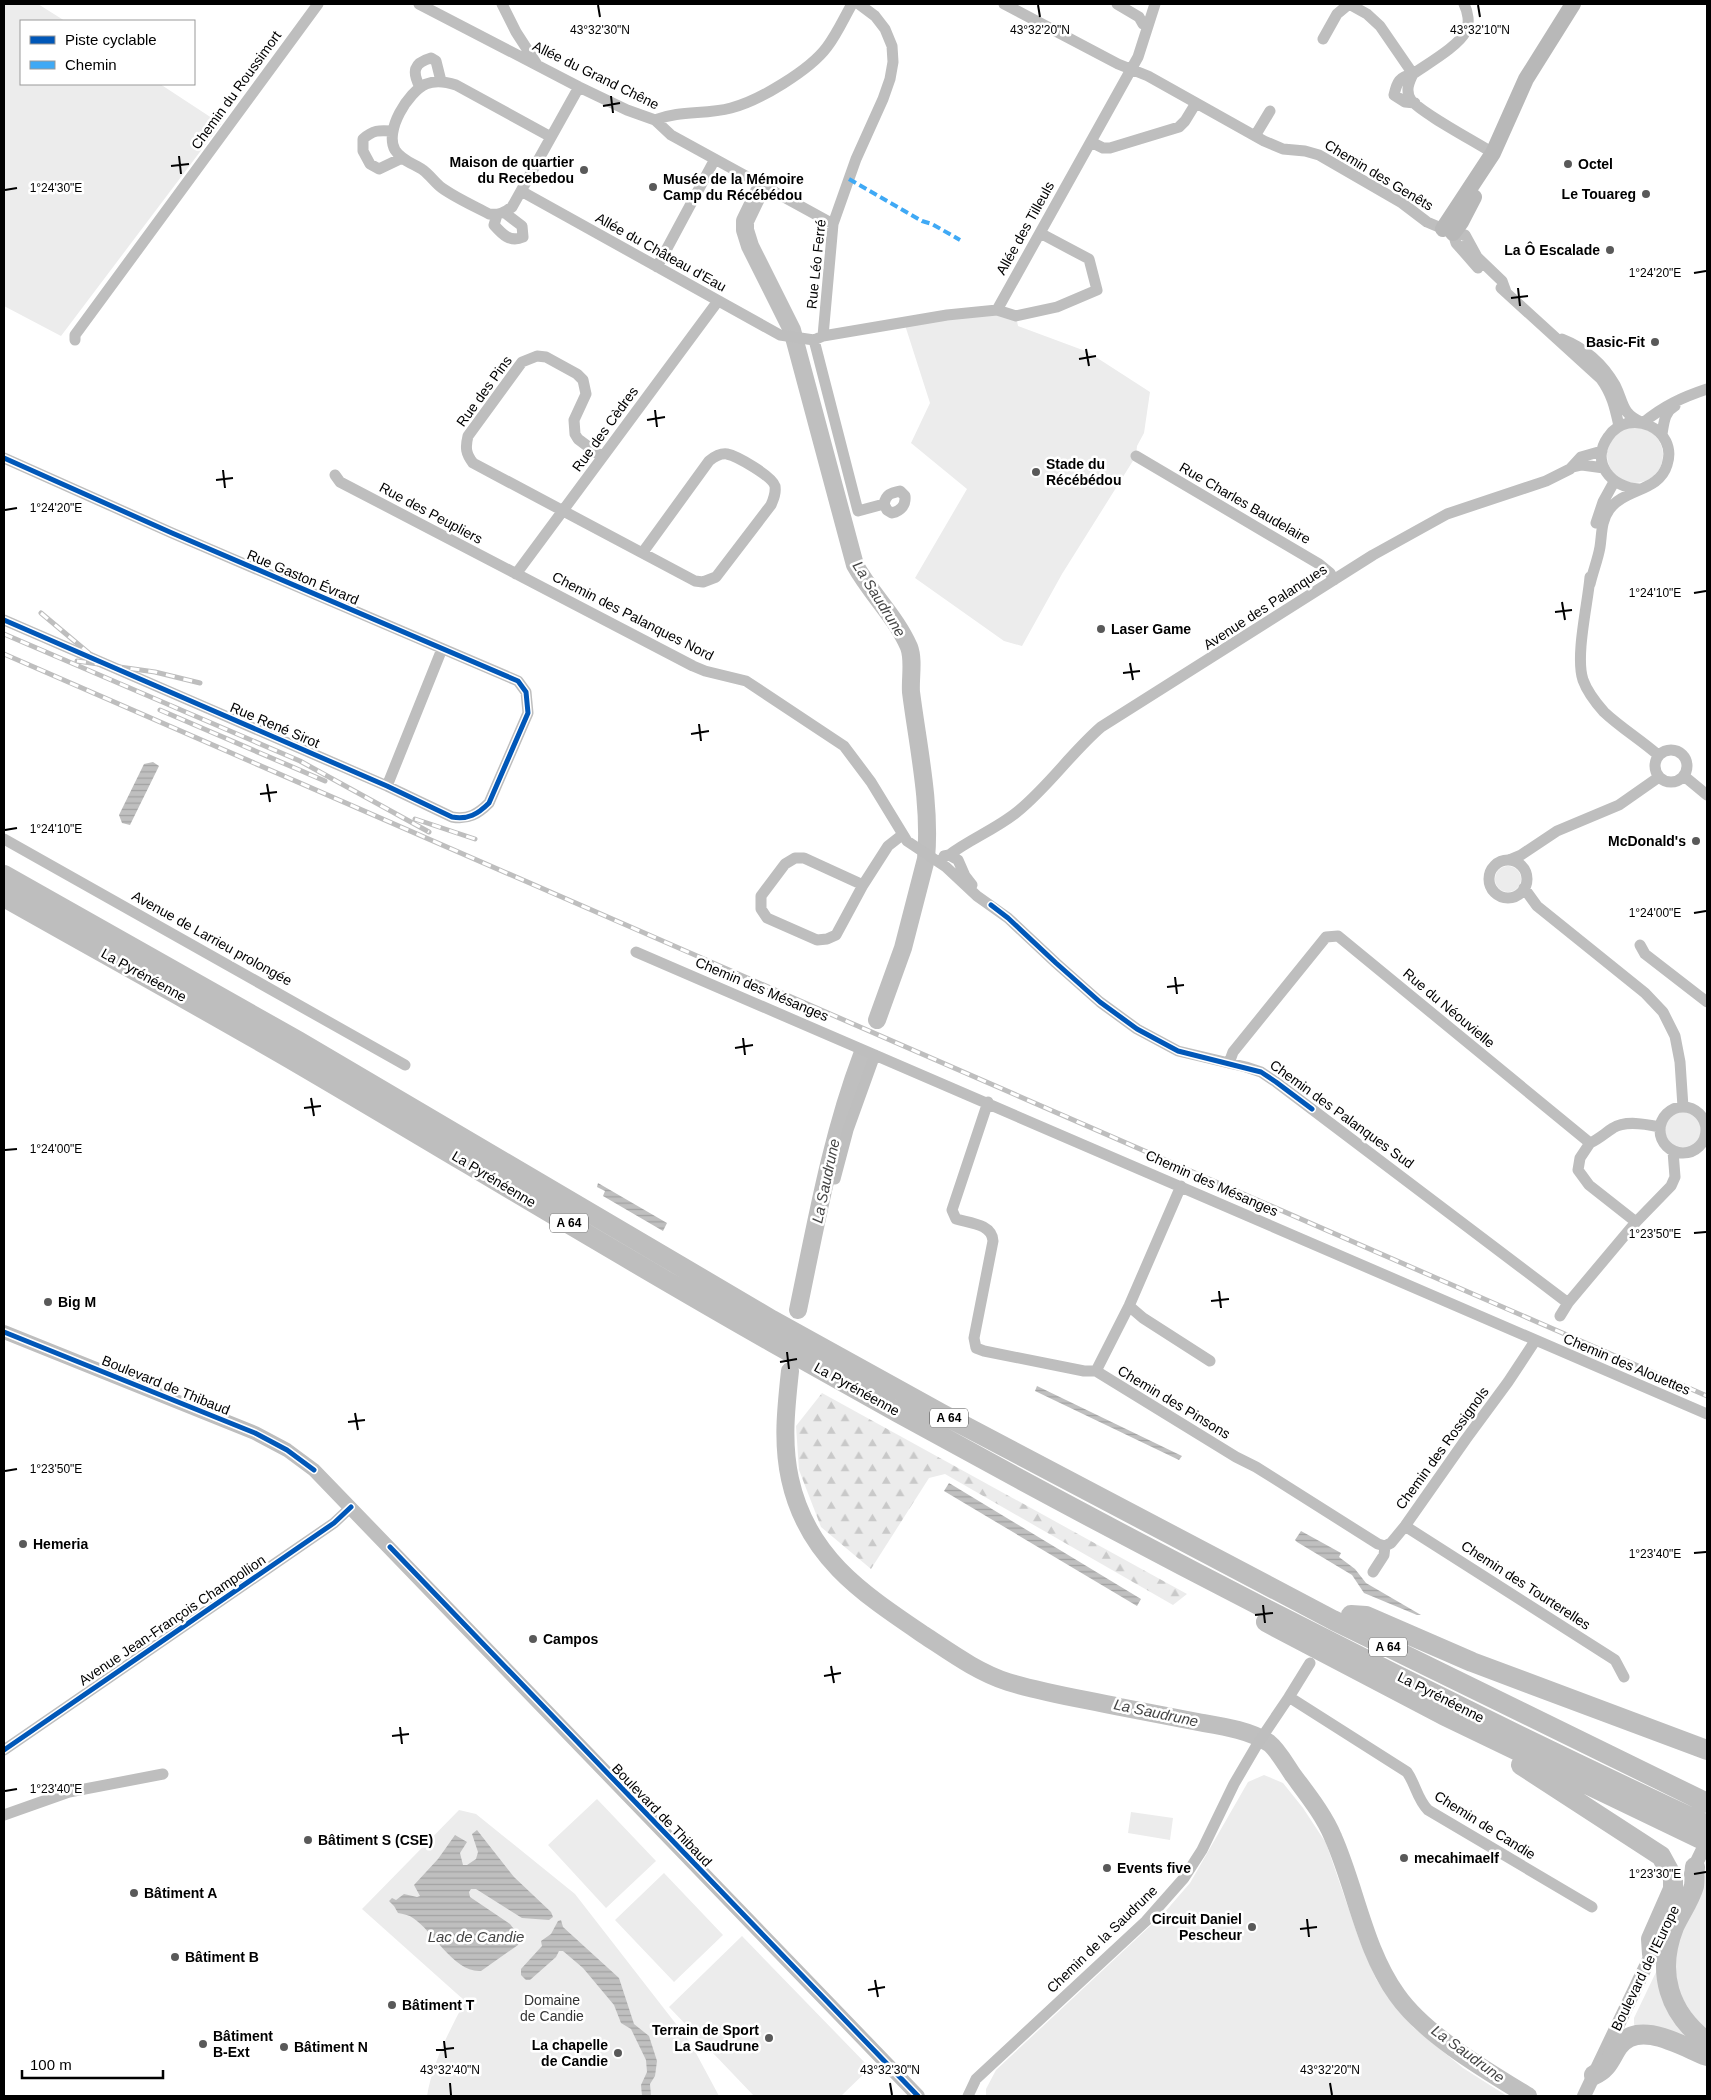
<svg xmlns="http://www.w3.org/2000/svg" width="1711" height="2100" viewBox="0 0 1711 2100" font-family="Helvetica,sans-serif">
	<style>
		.green { fill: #ececec }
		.forest { fill: url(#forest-firs) }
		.water { fill: url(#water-rules) }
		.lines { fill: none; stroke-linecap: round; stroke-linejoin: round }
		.river { stroke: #bfbfbf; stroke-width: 18 }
		.minor { stroke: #bebebe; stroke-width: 11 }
		.tertiary { stroke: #bebebe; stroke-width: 14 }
		.secondary { stroke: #b8b8b8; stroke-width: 16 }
		.motorway { stroke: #bebebe; stroke-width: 20 }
		.rail-casing { stroke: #bebebe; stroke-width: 5 }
		.rail { stroke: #fff; stroke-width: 3; stroke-dasharray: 9; stroke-linecap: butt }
		.quiet { stroke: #3fa9f5; stroke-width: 4; stroke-dasharray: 8 4; stroke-linecap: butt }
		.cycleway-casing { stroke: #fff; stroke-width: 8 }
		.cycleway { stroke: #0057b8; stroke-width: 5 }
		.ticks { fill: none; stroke: #000; stroke-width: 2 }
		.poi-dot { fill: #595959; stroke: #fff; stroke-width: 2 }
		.labels { text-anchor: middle; stroke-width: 5; stroke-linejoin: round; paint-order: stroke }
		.shield { fill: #fff; stroke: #4c4c4c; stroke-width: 1 }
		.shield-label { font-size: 12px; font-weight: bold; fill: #000 }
		.street-label { font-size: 14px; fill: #000; stroke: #fff }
		.poi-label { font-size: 14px; font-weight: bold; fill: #000; stroke: #fff; text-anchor: start }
		.park-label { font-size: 14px; fill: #333; stroke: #fff }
		.water-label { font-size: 15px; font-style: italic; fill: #444; stroke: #fff }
		.ticks-label { font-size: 12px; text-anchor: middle; fill: #000; stroke: #fff; stroke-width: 5; stroke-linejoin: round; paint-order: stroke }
	</style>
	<defs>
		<pattern id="forest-firs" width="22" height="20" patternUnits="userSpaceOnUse" patternTransform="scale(1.25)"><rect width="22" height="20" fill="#ececec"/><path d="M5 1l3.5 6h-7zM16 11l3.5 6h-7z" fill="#c9c9c9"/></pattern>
		<pattern id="water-rules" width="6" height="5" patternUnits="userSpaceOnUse" patternTransform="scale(1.25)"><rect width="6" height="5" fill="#bfbfbf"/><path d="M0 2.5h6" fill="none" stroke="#a2a2a2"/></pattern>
	</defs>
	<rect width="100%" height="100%" fill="#fff"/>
	<path class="green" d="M4 4H38L65 21H21V84H160L221 124 61 336 4 306Z
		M997 310 1016 316 1018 326 1088 352 1150 392 1144 433 1137 446 1136 456 1062 574 1022 646 1004 641 915 578 967 489 911 443 930 403 904 322Z
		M1607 455a28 28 0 1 1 56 0a28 28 0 1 1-56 0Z
		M1495 879a13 13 0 1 1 26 0a13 13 0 1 1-26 0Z
		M1664 1130a19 19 0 1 1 38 0a19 19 0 1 1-38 0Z
		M1264 1775 1283 1783 1303 1808 1326 1843 1360 1942 1376 1979 1398 2010 1413 2027 1463 2068 1507 2096H986V2089L996 2070 1164 1913 1190 1883 1248 1782Z
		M597 1799 656 1861 606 1908 548 1845Z
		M459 1810 476 1814 575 1894 690 2042 719 2096H427C433 2061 449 2032 465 2001L362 1909Z
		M1131 1812 1173 1818 1170 1840 1128 1833Z
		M1707 1870V2034L1703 2031 1674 1985 1676 1936Z
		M664 1873 723 1935 674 1982 615 1920Z
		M742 1936 870 2068 841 2096H754L669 2007Z
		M1658 1968 1696 2040 1635 2026 1634 2024V2018Z"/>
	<path class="forest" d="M822 1393 1187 1594 1173 1605 945 1474 929 1478 871 1569 821 1527 799 1470 796 1426Z"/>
	<path class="water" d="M153 762 159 766 130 825 122 823 119 815 144 764Z
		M598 1183 667 1223 663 1231 603 1196 605 1191 597 1187Z
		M1037 1386 1182 1456 1179 1460 1035 1391Z
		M949 1483 1141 1599 1137 1606 944 1491Z
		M1301 1531 1341 1553 1339 1557 1355 1569 1366 1583 1421 1615H1417L1364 1593 1352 1575 1297 1542 1295 1540Z
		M477 1830 514 1877 551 1912 553 1917 549 1920 522 1918 476 1889H471L469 1892 470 1897 510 1924 520 1937 518 1945 481 1971C454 1973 433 1931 413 1918 409 1915 403 1914 398 1913L394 1906 389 1901 392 1898 396 1900 404 1894 417 1897 420 1896 414 1885 438 1859 455 1835 467 1842 460 1853 463 1865H467L476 1859 478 1852 472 1834Z
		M561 1920 563 1927 619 1978 634 2024 649 2036 657 2061 655 2076 650 2084 651 2096H642L641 2085 647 2072 646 2060 631 2029 621 2023 614 2005 583 1968 563 1951H559L556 1957 530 1980H526L521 1975V1969L542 1946 541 1941 551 1934 558 1921Z"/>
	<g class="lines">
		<path class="river" d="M759 192 745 221V230L750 246 792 330 855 565C871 594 896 617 909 647 914 660 910 679 911 692 918 747 931 804 926 859L903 948 877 1020
			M798 1310C816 1224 831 1137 862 1055
			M790 1371C786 1408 782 1443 790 1479 807 1557 862 1593 924 1635 950 1652 977 1672 1008 1682 1044 1693 1083 1699 1120 1707 1146 1712 1172 1717 1198 1722 1221 1726 1250 1730 1269 1743 1278 1750 1286 1765 1293 1775 1307 1794 1324 1815 1333 1837 1356 1889 1364 1949 1397 1995 1425 2035 1487 2071 1528 2096"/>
		<path class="minor" d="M419 4 579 87 627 110 655 120 671 135 833 224
			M502 4 516 32 536 63
			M859 4 875 16 885 29 892 46 893 62 890 79 883 99 856 159 833 224 823 336 814 340 858 511 884 504 887 510 892 513C901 511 906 505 905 496L900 491C891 493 886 494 884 504
			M1004 4 1118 64 1148 76 1264 141 1283 149 1305 151 1319 155 1402 203 1427 222 1453 233 1465 235 1477 257 1502 281 1506 292
			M1117 4 1139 17 1143 24 1148 26
			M1349 4 1367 14 1380 26 1413 74C1427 64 1459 46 1466 31 1470 23 1468 12 1464 4
			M1323 39 1337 14 1349 4
			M1413 74C1409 82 1405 91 1411 100 1421 113 1476 142 1493 153
			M1413 74C1399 77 1397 82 1394 95L1405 102 1415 103
			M420 87C412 72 413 63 431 58L436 61 441 81
			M655 120C681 110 705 115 731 108 759 101 810 70 827 47 837 34 844 18 852 4
			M392 131C379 130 373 130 363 139V151L370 164 379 169 402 158
			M1255 136 1270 111
			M551 137 456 85C447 82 436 80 426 84 408 92 384 131 395 150 401 160 414 164 423 170 430 175 435 183 442 188 456 198 474 206 489 214 499 215 504 213 512 207L579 87
			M1091 142 1103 148H1110L1179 127 1185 121 1196 103
			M521 191 780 335 814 340
			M497 215 494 225C502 234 510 243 523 237L522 226 505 213
			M1453 233 1456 243 1478 268
			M657 267 715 159
			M1501 288 1601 379C1612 394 1615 408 1619 426
			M997 310 1016 316 1057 307 1097 290 1089 259 1040 233
			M823 336 947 315 997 310 1138 57 1155 4
			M1562 339C1585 348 1603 364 1615 385 1624 403 1621 413 1641 422
			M75 340V335L318 4
			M1643 423C1663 406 1683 397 1707 389
			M1662 434C1664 423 1664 412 1675 406
			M1136 456 1319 564 1330 573 1334 580
			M602 457 578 439 575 434 574 420 586 394 583 380 577 374 546 357 537 356 522 362 468 436C465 448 466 454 473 463L695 581 703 582 716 577 771 505C774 498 776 493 775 486 772 476 737 456 727 454 720 453 714 457 709 461L643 552
			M4 458 172 533 518 681 526 692 528 713 489 803C478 814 468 820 452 817L387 786 4 620
			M1573 467 1582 465 1604 468
			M335 475 340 482 693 666 705 671 746 681 844 746 871 782 907 841 946 867 977 896 1008 918 1056 963 1100 1002 1137 1029 1178 1051 1246 1067 1261 1072 1276 1082 1568 1303
			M1596 523 1603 502 1614 482
			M516 574 718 301
			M1590 577C1588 603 1575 656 1583 680 1587 691 1596 703 1604 712 1621 728 1641 740 1658 755
			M1590 584C1593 571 1598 559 1600 547 1602 534 1601 521 1609 510 1624 488 1659 492 1667 465 1679 429 1629 406 1608 437 1590 462 1611 488 1639 489
			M1655 766a16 16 0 1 1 32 0a16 16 0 1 1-32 0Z
			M1684 776 1707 795
			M387 786 442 649
			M4 839 405 1065
			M949 855C970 839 996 829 1017 812 1048 787 1071 753 1101 727L1373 555 1447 514 1546 481 1570 469 1581 457 1602 451
			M944 856 949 855 958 860 965 876 972 885
			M795 858H804L863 885 836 935 827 939 817 940 767 918 761 909V896L785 864Z
			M1509 860 1521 855 1557 831 1619 805 1659 777
			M1489 879a19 19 0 1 1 38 0a19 19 0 1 1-38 0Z
			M863 885 888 846 902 835
			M1524 888 1537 906 1645 993 1663 1012 1675 1036 1680 1062 1683 1107
			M1640 945 1645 954 1707 1002
			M636 952 1707 1414
			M1229 1063 1233 1052 1326 937 1338 936 1590 1143 1580 1158 1578 1170 1589 1185 1636 1222
			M988 1102 952 1210 956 1219C970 1223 992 1224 993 1241L974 1338 976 1348 984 1351 1084 1371H1096
			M1660 1130a23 23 0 1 1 46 0a23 23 0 1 1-46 0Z
			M1590 1143C1599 1139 1605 1133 1613 1128 1625 1120 1646 1124 1660 1127
			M835 1179 848 1130 875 1055
			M1181 1186 1129 1306 1096 1371 1236 1457 1256 1467 1378 1544 1385 1546
			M1129 1306 1143 1318 1210 1361
			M1560 1316 1568 1303 1636 1222 1671 1186 1675 1177 1673 1151
			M1405 1526 1615 1660 1624 1677
			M1373 1572 1384 1555 1385 1546 1391 1543 1405 1526 1466 1439 1508 1382 1535 1341
			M1289 1697 1310 1663
			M4 1750 334 1523 351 1507
			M4 1815 69 1792 163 1774
			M968 2096 976 2079 1146 1921 1184 1878 1202 1850 1234 1784 1258 1743 1289 1697 1407 1772C1416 1785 1417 1799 1428 1810L1592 1907"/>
		<path class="tertiary" d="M4 1332 255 1433 287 1450 314 1470 918 2096
			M1691 1874 1707 1841
			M1584 2096 1655 1947"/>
		<path class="secondary" d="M1443 229 1493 153 1526 79 1573 4
			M1453 233 1461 222 1474 197"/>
		<path class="motorway" d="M4 875 298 1041 772 1320 942 1414 1333 1620 1707 1803
			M4 897C103 953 203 1008 301 1065 458 1157 613 1252 772 1342 1077 1515 1390 1677 1707 1825
			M1351 1615 1366 1616 1472 1662 1707 1750
			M1266 1622 1443 1715 1707 1842
			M1521 1765 1661 1856 1673 1878V1889L1651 1939 1652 1954
			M1695 1867C1694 1873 1695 1880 1694 1886 1690 1900 1680 1914 1674 1927 1656 1973 1669 2013 1707 2042
			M1594 2075C1608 2069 1610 2059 1618 2047 1638 2018 1683 2047 1707 2056"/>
		<defs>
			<path id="rail" d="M41 613 103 665
				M4 634 300 761 429 832
				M4 654 1707 1396
				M77 661 155 672 200 683
				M160 710 325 781
				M415 819 475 839"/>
		</defs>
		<use href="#rail" class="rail-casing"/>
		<use href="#rail" class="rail"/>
		<path class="quiet" d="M849 179 922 221 932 224 960 240"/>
		<defs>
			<path id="cycleway" d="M4 458 172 533 518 681 526 692 528 713 489 803C478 814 468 820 452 817L387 786 4 620
				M991 905 1008 918 1056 963 1100 1002 1137 1029 1178 1051 1261 1072 1276 1082 1312 1109
				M4 1332 255 1433 287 1450 314 1470
				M390 1547 918 2096
				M4 1750 334 1523 351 1507"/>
		</defs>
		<use href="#cycleway" class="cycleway-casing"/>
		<use href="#cycleway" class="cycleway"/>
	</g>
	<path class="ticks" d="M598 5 600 17M1038 5 1040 17M1478 5 1480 17M611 96 613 113M603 106 620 103M179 156 181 174M171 166 189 164M5 190 17 188M1694 273 1706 271M1518 288 1520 306M1511 298 1528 296M1086 349 1089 366M1079 359 1096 356M655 410 657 427M647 420 665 417M223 470 225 488M216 480 233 478M5 510 17 508M1694 593 1706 591M1562 602 1565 620M1555 612 1572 610M1130 663 1133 680M1123 673 1140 671M699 724 701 741M691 734 709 731M267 784 270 802M260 794 277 792M5 830 17 828M1694 913 1706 911M1175 977 1177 994M1167 987 1184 985M743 1038 745 1055M735 1048 753 1045M311 1098 314 1116M304 1108 321 1106M5 1150 17 1149M1694 1233 1706 1232M1219 1291 1221 1308M1211 1301 1229 1299M787 1352 789 1369M780 1362 797 1359M355 1413 358 1430M348 1422 365 1420M5 1471 17 1469M1694 1553 1706 1552M1263 1605 1265 1623M1255 1615 1273 1613M831 1666 834 1683M824 1676 841 1673M400 1727 402 1744M392 1736 409 1734M5 1791 17 1789M1694 1874 1706 1872M1307 1919 1309 1937M1300 1929 1317 1927M875 1980 878 1997M868 1990 885 1987M444 2041 446 2058M436 2050 454 2048M450 2083 451 2095M890 2083 892 2095M1330 2083 1332 2095"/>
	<g class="poi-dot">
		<circle cx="1568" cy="164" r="5"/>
		<circle cx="584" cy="170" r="5"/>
		<circle cx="653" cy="187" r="5"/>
		<circle cx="1646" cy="194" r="5"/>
		<circle cx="1610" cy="250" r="5"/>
		<circle cx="1655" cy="342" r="5"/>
		<circle cx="1036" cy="472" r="5"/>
		<circle cx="1101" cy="629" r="5"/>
		<circle cx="1696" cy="841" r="5"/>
		<circle cx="48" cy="1302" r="5"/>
		<circle cx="23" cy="1544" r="5"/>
		<circle cx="533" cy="1639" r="5"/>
		<circle cx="308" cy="1840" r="5"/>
		<circle cx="1404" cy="1858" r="5"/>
		<circle cx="1107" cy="1868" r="5"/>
		<circle cx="134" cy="1893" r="5"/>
		<circle cx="1252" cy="1927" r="5"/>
		<circle cx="175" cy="1957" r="5"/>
		<circle cx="392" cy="2005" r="5"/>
		<circle cx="769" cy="2038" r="5"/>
		<circle cx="203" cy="2044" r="5"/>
		<circle cx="284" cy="2047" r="5"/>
		<circle cx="618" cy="2053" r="5"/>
	</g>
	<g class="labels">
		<g class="shield">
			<rect x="550" y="1213.5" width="38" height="19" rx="4"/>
			<rect x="930" y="1408.5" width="38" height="19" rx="4"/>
			<rect x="1369" y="1637.5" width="38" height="19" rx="4"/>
		</g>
		<g class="shield-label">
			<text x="569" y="1227">A 64</text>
			<text x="949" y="1422">A 64</text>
			<text x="1388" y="1651">A 64</text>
		</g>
		<g class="street-label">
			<text transform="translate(596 75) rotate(26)" y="5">Allée du Grand Chêne</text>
			<text transform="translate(236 90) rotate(-54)" y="5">Chemin du Roussimort</text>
			<text transform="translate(1379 175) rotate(31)" y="5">Chemin des Genêts</text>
			<text transform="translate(1025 228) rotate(-61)" y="5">Allée des Tilleuls</text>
			<text transform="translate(661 252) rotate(29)" y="5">Allée du Château d'Eau</text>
			<text transform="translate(816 264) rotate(-84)" y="5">Rue Léo Ferré</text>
			<text transform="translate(484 391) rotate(-54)" y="5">Rue des Pins</text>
			<text transform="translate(605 429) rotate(-54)" y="5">Rue des Cèdres</text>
			<text transform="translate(1245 503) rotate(30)" y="5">Rue Charles Baudelaire</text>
			<text transform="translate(431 513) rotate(28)" y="5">Rue des Peupliers</text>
			<text transform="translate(303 577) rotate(23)" y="5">Rue Gaston Évrard</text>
			<text transform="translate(1265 607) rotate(-33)" y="5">Avenue des Palanques</text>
			<text transform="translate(633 616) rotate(27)" y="5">Chemin des Palanques Nord</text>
			<text transform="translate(275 725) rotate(23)" y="5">Rue René Sirot</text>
			<text transform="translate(212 938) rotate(29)" y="5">Avenue de Larrieu prolongée</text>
			<text transform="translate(144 975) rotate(29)" y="5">La Pyrénéenne</text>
			<text transform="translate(762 989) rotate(23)" y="5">Chemin des Mésanges</text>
			<text transform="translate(1449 1008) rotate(40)" y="5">Rue du Néouvielle</text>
			<text transform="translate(1342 1114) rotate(36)" y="5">Chemin des Palanques Sud</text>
			<text transform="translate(494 1179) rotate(31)" y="5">La Pyrénéenne</text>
			<text transform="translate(1212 1183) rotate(24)" y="5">Chemin des Mésanges</text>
			<text transform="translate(1627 1364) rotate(23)" y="5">Chemin des Alouettes</text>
			<text transform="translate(166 1385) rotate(22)" y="5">Boulevard de Thibaud</text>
			<text transform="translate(857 1389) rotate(29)" y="5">La Pyrénéenne</text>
			<text transform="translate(1174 1402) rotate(31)" y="5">Chemin des Pinsons</text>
			<text transform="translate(1442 1448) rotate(-54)" y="5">Chemin des Rossignols</text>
			<text transform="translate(1526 1585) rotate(33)" y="5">Chemin des Tourterelles</text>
			<text transform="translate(172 1620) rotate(-34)" y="5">Avenue Jean-François Champollion</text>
			<text transform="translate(1441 1697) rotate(27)" y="5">La Pyrénéenne</text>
			<text transform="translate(662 1815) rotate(46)" y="5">Boulevard de Thibaud</text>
			<text transform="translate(1485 1825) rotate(32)" y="5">Chemin de Candie</text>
			<text transform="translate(1102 1939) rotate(-44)" y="5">Chemin de la Saudrune</text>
			<text transform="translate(1645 1968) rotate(-64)" y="5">Boulevard de l'Europe</text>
		</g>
		<g class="poi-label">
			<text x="574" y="167" text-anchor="end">Maison de quartier<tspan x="574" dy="16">du Recebedou</tspan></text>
			<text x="1578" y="169">Octel</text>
			<text x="663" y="184">Musée de la Mémoire<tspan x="663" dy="16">Camp du Récébédou</tspan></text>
			<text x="1636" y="199" text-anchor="end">Le Touareg</text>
			<text x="1600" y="255" text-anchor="end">La Ô Escalade</text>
			<text x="1645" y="347" text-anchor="end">Basic-Fit</text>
			<text x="1046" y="469">Stade du<tspan x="1046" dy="16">Récébédou</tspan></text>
			<text x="1111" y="634">Laser Game</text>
			<text x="1686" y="846" text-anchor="end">McDonald's</text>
			<text x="58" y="1307">Big M</text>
			<text x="33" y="1549">Hemeria</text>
			<text x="543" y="1644">Campos</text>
			<text x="318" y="1845">Bâtiment S (CSE)</text>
			<text x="1414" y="1863">mecahimaelf</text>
			<text x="1117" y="1873">Events five</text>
			<text x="144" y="1898">Bâtiment A</text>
			<text x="1242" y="1924" text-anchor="end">Circuit Daniel<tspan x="1242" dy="16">Pescheur</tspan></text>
			<text x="185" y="1962">Bâtiment B</text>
			<text x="402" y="2010">Bâtiment T</text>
			<text x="759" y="2035" text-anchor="end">Terrain de Sport<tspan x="759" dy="16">La Saudrune</tspan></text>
			<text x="213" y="2041">Bâtiment<tspan x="213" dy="16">B-Ext</tspan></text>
			<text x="608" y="2050" text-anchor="end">La chapelle<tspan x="608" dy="16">de Candie</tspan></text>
			<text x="294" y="2052">Bâtiment N</text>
		</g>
		<g class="park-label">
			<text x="552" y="2005">Domaine<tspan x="552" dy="16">de Candie</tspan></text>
		</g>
		<g class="water-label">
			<text transform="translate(879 599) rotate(58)" y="5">La Saudrune</text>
			<text transform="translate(826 1181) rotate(-78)" y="5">La Saudrune</text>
			<text transform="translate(1156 1713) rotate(12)" y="5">La Saudrune</text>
			<text x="476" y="1942">Lac de Candie</text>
			<text transform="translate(1468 2054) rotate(36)" y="5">La Saudrune</text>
		</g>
	</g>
	<g class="ticks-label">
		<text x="600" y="34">43°32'30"N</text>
		<text x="1040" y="34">43°32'20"N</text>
		<text x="1480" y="34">43°32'10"N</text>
		<text x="56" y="192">1°24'30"E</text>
		<text x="1655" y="277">1°24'20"E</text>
		<text x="56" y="512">1°24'20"E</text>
		<text x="1655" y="597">1°24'10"E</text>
		<text x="56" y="833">1°24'10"E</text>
		<text x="1655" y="917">1°24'00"E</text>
		<text x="56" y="1153">1°24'00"E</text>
		<text x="1655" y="1238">1°23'50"E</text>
		<text x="56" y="1473">1°23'50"E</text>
		<text x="1655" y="1558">1°23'40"E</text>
		<text x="56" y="1793">1°23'40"E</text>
		<text x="1655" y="1878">1°23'30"E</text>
		<text x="450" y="2074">43°32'40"N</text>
		<text x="890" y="2074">43°32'30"N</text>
		<text x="1330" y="2074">43°32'20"N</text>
	</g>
	<rect width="1711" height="2100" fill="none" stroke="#000000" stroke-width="10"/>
	<rect x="20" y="20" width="175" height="65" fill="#ffffff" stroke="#999999"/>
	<rect x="30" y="36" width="25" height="8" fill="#0057b8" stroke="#999999"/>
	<text x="65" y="45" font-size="15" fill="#000000">Piste cyclable</text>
	<rect x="30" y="61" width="25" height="8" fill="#3fa9f5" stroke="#999999"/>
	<text x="65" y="70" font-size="15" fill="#000000">Chemin</text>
	<path d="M22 2070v8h141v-8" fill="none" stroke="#000000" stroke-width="2.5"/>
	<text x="30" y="2070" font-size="15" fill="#000000" stroke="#ffffff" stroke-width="4" paint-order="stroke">100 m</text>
</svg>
